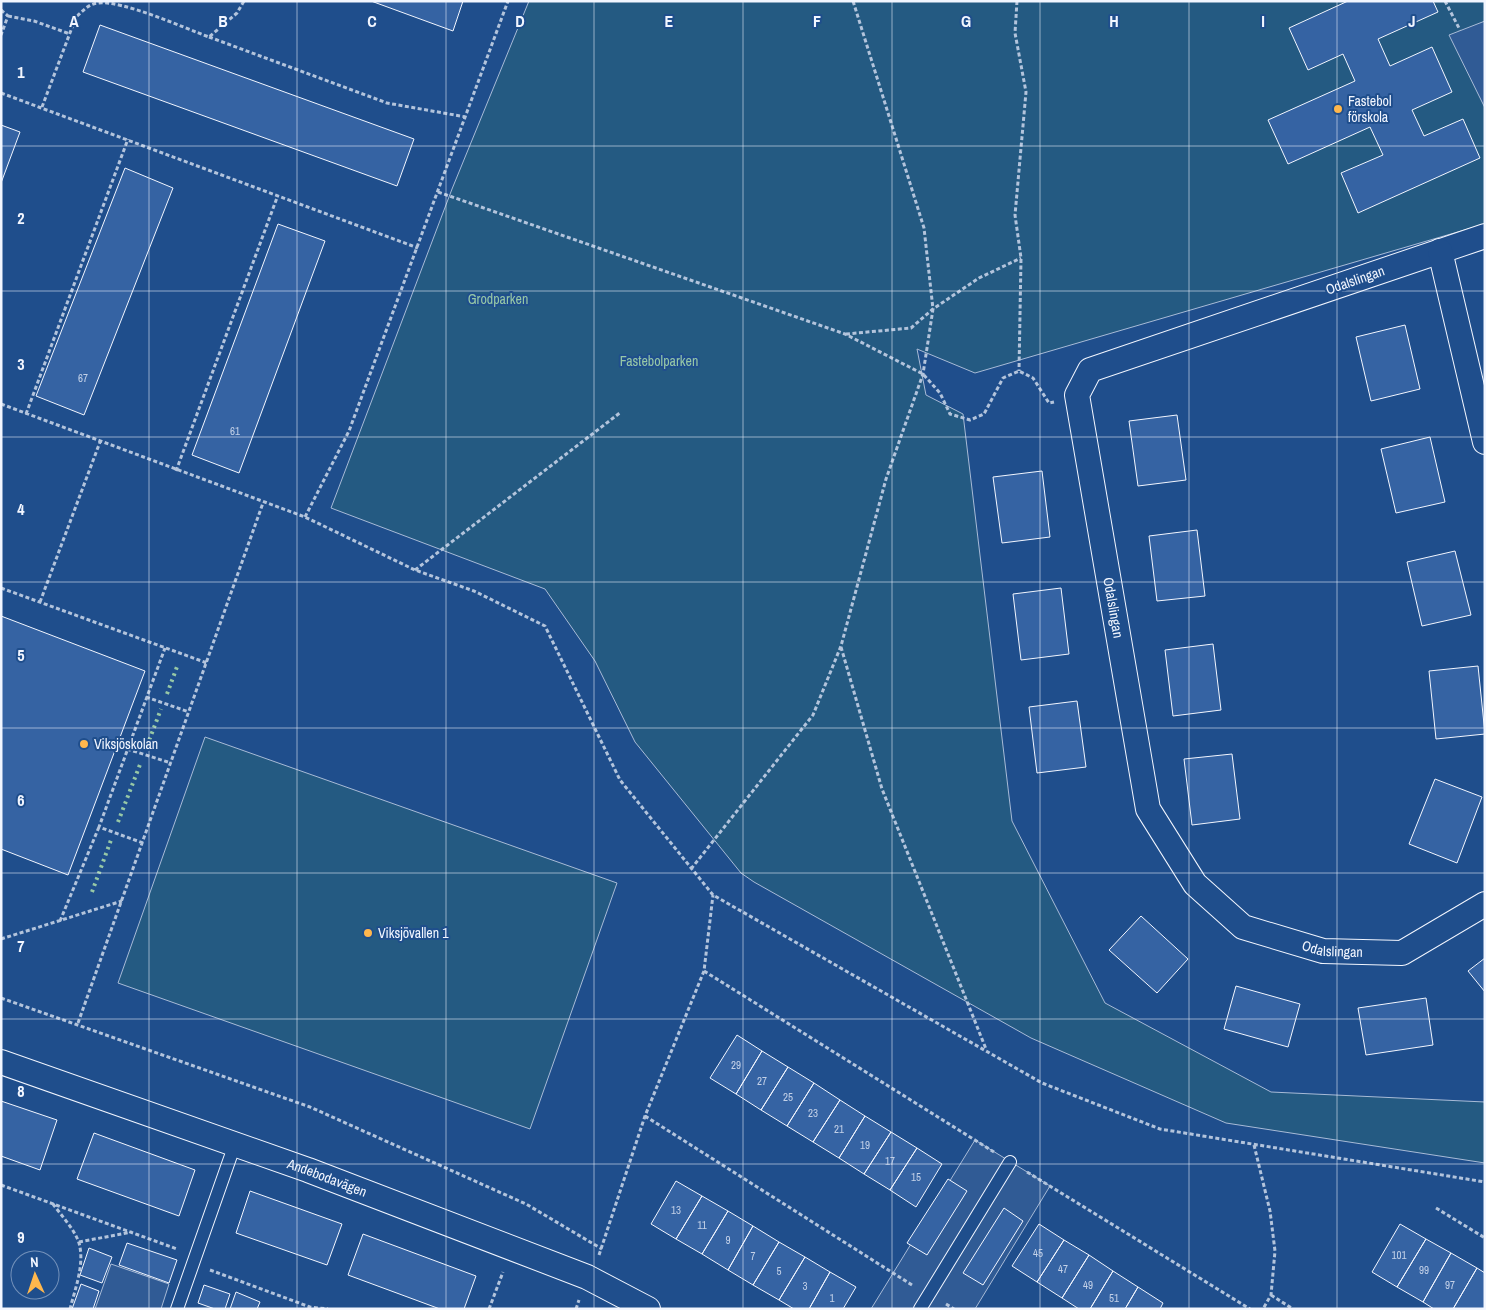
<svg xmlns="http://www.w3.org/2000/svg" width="1486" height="1310" viewBox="0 0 1486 1310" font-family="'Archivo Narrow',sans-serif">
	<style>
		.green { fill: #245a82; stroke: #a8bbd7 }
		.parking { fill: #305b95; stroke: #a8bbd7 }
		.building { fill: #3563a3; stroke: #f2f6ff }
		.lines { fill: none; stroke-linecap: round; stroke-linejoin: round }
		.service-casing { stroke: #f2f6ff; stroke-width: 14 }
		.minor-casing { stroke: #f2f6ff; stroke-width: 26 }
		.path { stroke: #b3c4dc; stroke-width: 3; stroke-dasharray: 4 2.5; stroke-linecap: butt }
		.service { stroke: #1f4e8c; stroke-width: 12 }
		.minor { stroke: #1f4e8c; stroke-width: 24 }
		.hedge { stroke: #97c8a6; stroke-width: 4; stroke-dasharray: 2.5 4; stroke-linecap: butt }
		.grid { fill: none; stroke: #f2f6ff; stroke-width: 1; stroke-opacity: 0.55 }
		.poi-dot { fill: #ffb74d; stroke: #1f4e8c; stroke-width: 2 }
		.labels { text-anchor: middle; stroke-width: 4; stroke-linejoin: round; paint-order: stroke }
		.number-label { font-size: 11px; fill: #c3d1e8 }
		.poi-label { font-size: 14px; fill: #f2f6ff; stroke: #1f4e8c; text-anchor: start }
		.street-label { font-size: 14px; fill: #f2f6ff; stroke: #1f4e8c }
		.park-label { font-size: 14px; fill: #97c8a6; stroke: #1f4e8c }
		.grid-label { font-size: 16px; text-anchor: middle; font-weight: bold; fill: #f2f6ff; stroke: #1f4e8c; stroke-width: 4; stroke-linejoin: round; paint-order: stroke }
	</style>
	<rect width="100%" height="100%" fill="#1f4e8c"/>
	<path class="green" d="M529 1H1485V224L975 373 917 349 926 395 963 414 1012 821 1105 1003 1271 1092 1485 1102V1163L1226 1123 1031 1038 754 882 741 873 635 742 595 661 545 589 331 508 452 189Z
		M205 737 617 883 530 1129 118 983Z"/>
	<path class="parking" d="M1485 21V108L1449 35Z
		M975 1140 1050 1186 975 1309H871Z
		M111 1264 169 1284 161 1309H95Z"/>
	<path class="building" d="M371 1H463L453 31Z
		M1348 1H1433L1438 12 1378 39 1390 66 1432 47 1452 92 1412 110 1424 136 1463 119 1480 158 1358 213 1341 173 1383 155 1370 127 1288 164 1268 120 1355 81 1343 54 1308 70 1289 28Z
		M100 25 414 139 397 186 83 72Z
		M1 125 20 132 1 183Z
		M125 168 173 188 84 415 36 396Z
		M278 224 325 241 239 473 192 455Z
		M1405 325 1420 389 1371 401 1356 337Z
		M1177 415 1186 480 1138 486 1129 421Z
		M1430 437 1445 502 1396 513 1381 449Z
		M1042 471 1050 537 1002 543 993 477Z
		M1197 530 1205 596 1157 601 1149 536Z
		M1455 551 1471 615 1422 626 1407 562Z
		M1061 588 1069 654 1021 660 1013 594Z
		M1 616 145 671 68 875 1 849Z
		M1213 644 1221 710 1173 716 1165 650Z
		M1478 666 1485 734 1436 739 1429 671Z
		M1077 701 1086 767 1037 773 1029 707Z
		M1232 754 1240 819 1192 825 1184 759Z
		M1435 779 1482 797 1457 863 1409 844Z
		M1141 916 1188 959 1157 993 1109 950Z
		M1485 958V992L1468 971Z
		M1236 986 1300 1004 1288 1047 1224 1029Z
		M1426 998 1433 1045 1366 1055 1358 1008Z
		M737 1035 762 1051 736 1094 710 1078Z
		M762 1051 788 1067 761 1110 736 1094Z
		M788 1067 814 1083 787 1126 761 1110Z
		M814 1083 840 1100 813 1142 787 1126Z
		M840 1100 865 1116 839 1158 813 1142Z
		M1 1101 57 1120 40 1170 1 1156Z
		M865 1116 891 1132 864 1174 839 1158Z
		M891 1132 917 1148 890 1190 864 1174Z
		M94 1133 195 1170 179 1216 77 1179Z
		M917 1148 942 1164 916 1207 890 1190Z
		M948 1179 967 1191 927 1255 907 1243Z
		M676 1181 702 1196 676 1239 651 1224Z
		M250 1191 342 1224 327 1265 236 1233Z
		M702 1196 728 1211 702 1254 676 1239Z
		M1004 1208 1023 1221 983 1285 963 1273Z
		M728 1211 753 1226 728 1270 702 1254Z
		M1039 1224 1064 1240 1037 1282 1012 1266Z
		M1400 1224 1426 1239 1397 1287 1372 1272Z
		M753 1226 779 1242 753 1285 728 1270Z
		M363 1234 476 1276 464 1309H440L348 1275Z
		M1426 1239 1451 1253 1423 1302 1397 1287Z
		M1064 1240 1089 1255 1062 1298 1037 1282Z
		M779 1242 805 1257 779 1300 753 1285Z
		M127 1243 177 1260 169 1283 119 1265Z
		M89 1248 112 1257 102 1283 80 1275Z
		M1451 1253 1477 1268 1453 1309H1434L1423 1302Z
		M1089 1255 1113 1271 1090 1309H1079L1062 1298Z
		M805 1257 830 1272 809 1309H794L779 1300Z
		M1477 1268 1485 1273V1309H1453Z
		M1113 1271 1138 1287 1125 1309H1090Z
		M830 1272 856 1287 843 1309H809Z
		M81 1284 99 1291 93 1309H72Z
		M204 1285 230 1294 225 1309H215L198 1303Z
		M1138 1287 1163 1303 1160 1309H1125Z
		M236 1292 260 1302 257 1309H230Z"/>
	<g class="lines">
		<defs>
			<path id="service" d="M177 1309 235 1144
				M920 1309 1010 1162"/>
			<g id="minor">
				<path id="s1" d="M1485 236 1090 370 1077 395 1148 809 1195 884 1243 927 1323 951 1402 953 1485 904"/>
				<path d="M1440 251 1485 442"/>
				<path id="s2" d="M1 1062 308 1170 587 1277 648 1309"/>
			</g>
		</defs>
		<use href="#service" class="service-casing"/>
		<use href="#minor" class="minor-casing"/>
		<path class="path" d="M1017 1 1015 33 1026 92 1015 215 1021 258 1019 371
			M1445 1 1460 30
			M1 10 8 16 1 35
			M8 16 34 21 70 34
			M209 37 387 103 466 117
			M1 93 418 248
			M42 107 76 17C83 11 88 4 98 3 123 0 184 28 209 37L237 13 244 1
			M438 192 845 334 923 374 940 393 950 414 970 420 984 414 1003 378 1019 371 1033 378 1049 403 1054 402
			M846 334 911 328 933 309 979 278 1021 258
			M1 404 305 517 415 570 474 591 545 626 620 780 713 895 1042 1083 1160 1129 1485 1182
			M26 414 128 139
			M176 471 278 195
			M305 517 349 431 508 1
			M415 570 621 412
			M1 588 207 663
			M40 602 100 442
			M841 647 882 789 986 1049
			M146 697 189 712
			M127 749 171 763
			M143 843 99 827 165 648
			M691 869 813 715 841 646 886 479 923 374 933 309 924 228 853 1
			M60 921 99 827
			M1 939 122 901
			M704 971 994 1152
			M1 998 310 1107 526 1204 602 1249
			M78 1023 263 503
			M645 1116 912 1285
			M1254 1145 1270 1211 1275 1251 1271 1295 1263 1309
			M1027 1172 1250 1309
			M1 1185 177 1249
			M53 1204C61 1215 75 1230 79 1243 85 1264 75 1289 70 1309
			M1436 1208 1485 1238
			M79 1242 132 1232
			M599 1255 645 1116 704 971 713 895
			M210 1270 310 1307 328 1309
			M1271 1295 1293 1309
			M946 1304 954 1309
			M489 1309 503 1272
			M576 1309 579 1300"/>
		<use href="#service" class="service"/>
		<use href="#minor" class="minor"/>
		<path class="hedge" d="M167 694 178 664
			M147 746 161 709
			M118 822 141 762
			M92 892 111 840"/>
	</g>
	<path class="grid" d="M149 1V1309M297 1V1309M446 1V1309M594 1V1309M743 1V1309M892 1V1309M1040 1V1309M1189 1V1309M1337 1V1309M1 146H1485M1 291H1485M1 437H1485M1 582H1485M1 728H1485M1 873H1485M1 1019H1485M1 1164H1485"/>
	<g class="poi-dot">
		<circle cx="1338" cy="109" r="5"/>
		<circle cx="84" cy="744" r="5"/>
		<circle cx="368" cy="933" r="5"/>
	</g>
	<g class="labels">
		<g class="number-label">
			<text x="83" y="382">67</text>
			<text x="235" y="435">61</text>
			<text x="736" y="1069">29</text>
			<text x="762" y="1085">27</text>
			<text x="788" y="1101">25</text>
			<text x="813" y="1117">23</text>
			<text x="839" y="1133">21</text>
			<text x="865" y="1149">19</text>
			<text x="890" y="1165">17</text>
			<text x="916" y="1181">15</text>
			<text x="676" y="1214">13</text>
			<text x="702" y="1229">11</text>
			<text x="728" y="1244">9</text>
			<text x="1038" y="1257">45</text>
			<text x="1399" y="1259">101</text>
			<text x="753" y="1260">7</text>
			<text x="1063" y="1273">47</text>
			<text x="1424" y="1274">99</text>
			<text x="779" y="1275">5</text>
			<text x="1088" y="1289">49</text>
			<text x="1450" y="1289">97</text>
			<text x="805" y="1290">3</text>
			<text x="832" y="1302">1</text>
			<text x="1114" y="1302">51</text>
		</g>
		<g class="poi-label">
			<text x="1348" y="106">Fastebol<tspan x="1348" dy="16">förskola</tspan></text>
			<text x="94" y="749">Viksjöskolan</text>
			<text x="378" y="938">Viksjövallen 1</text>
		</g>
		<g class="street-label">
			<text transform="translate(1355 280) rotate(-19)" y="5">Odalslingan</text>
			<text dy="5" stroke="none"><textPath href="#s1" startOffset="661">Odalslingan</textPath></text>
			<text dy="5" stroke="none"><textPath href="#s1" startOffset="1111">Odalslingan</textPath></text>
			<text dy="5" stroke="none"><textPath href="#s2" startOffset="346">Andebodavägen</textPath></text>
		</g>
		<g class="park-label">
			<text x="498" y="304">Grodparken</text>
			<text x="659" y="366">Fastebolparken</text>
		</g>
	</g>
	<g class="grid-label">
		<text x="74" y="27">A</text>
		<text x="223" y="27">B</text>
		<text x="372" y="27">C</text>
		<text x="520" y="27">D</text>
		<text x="669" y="27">E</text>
		<text x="817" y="27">F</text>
		<text x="966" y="27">G</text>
		<text x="1114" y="27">H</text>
		<text x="1263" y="27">I</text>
		<text x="1412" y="27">J</text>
		<text x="21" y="78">1</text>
		<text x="21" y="224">2</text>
		<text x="21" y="370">3</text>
		<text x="21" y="515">4</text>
		<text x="21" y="661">5</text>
		<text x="21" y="806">6</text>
		<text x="21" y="952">7</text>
		<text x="21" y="1097">8</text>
		<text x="21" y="1243">9</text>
	</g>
	<rect width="1486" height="1310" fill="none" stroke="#f2f6ff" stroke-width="5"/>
	<g transform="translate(35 1275) rotate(357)"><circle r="24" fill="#1f4e8c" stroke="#7391ba"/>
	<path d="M0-4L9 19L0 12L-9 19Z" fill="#ffb74d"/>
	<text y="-8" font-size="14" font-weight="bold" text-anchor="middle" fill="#f2f6ff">N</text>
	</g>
</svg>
